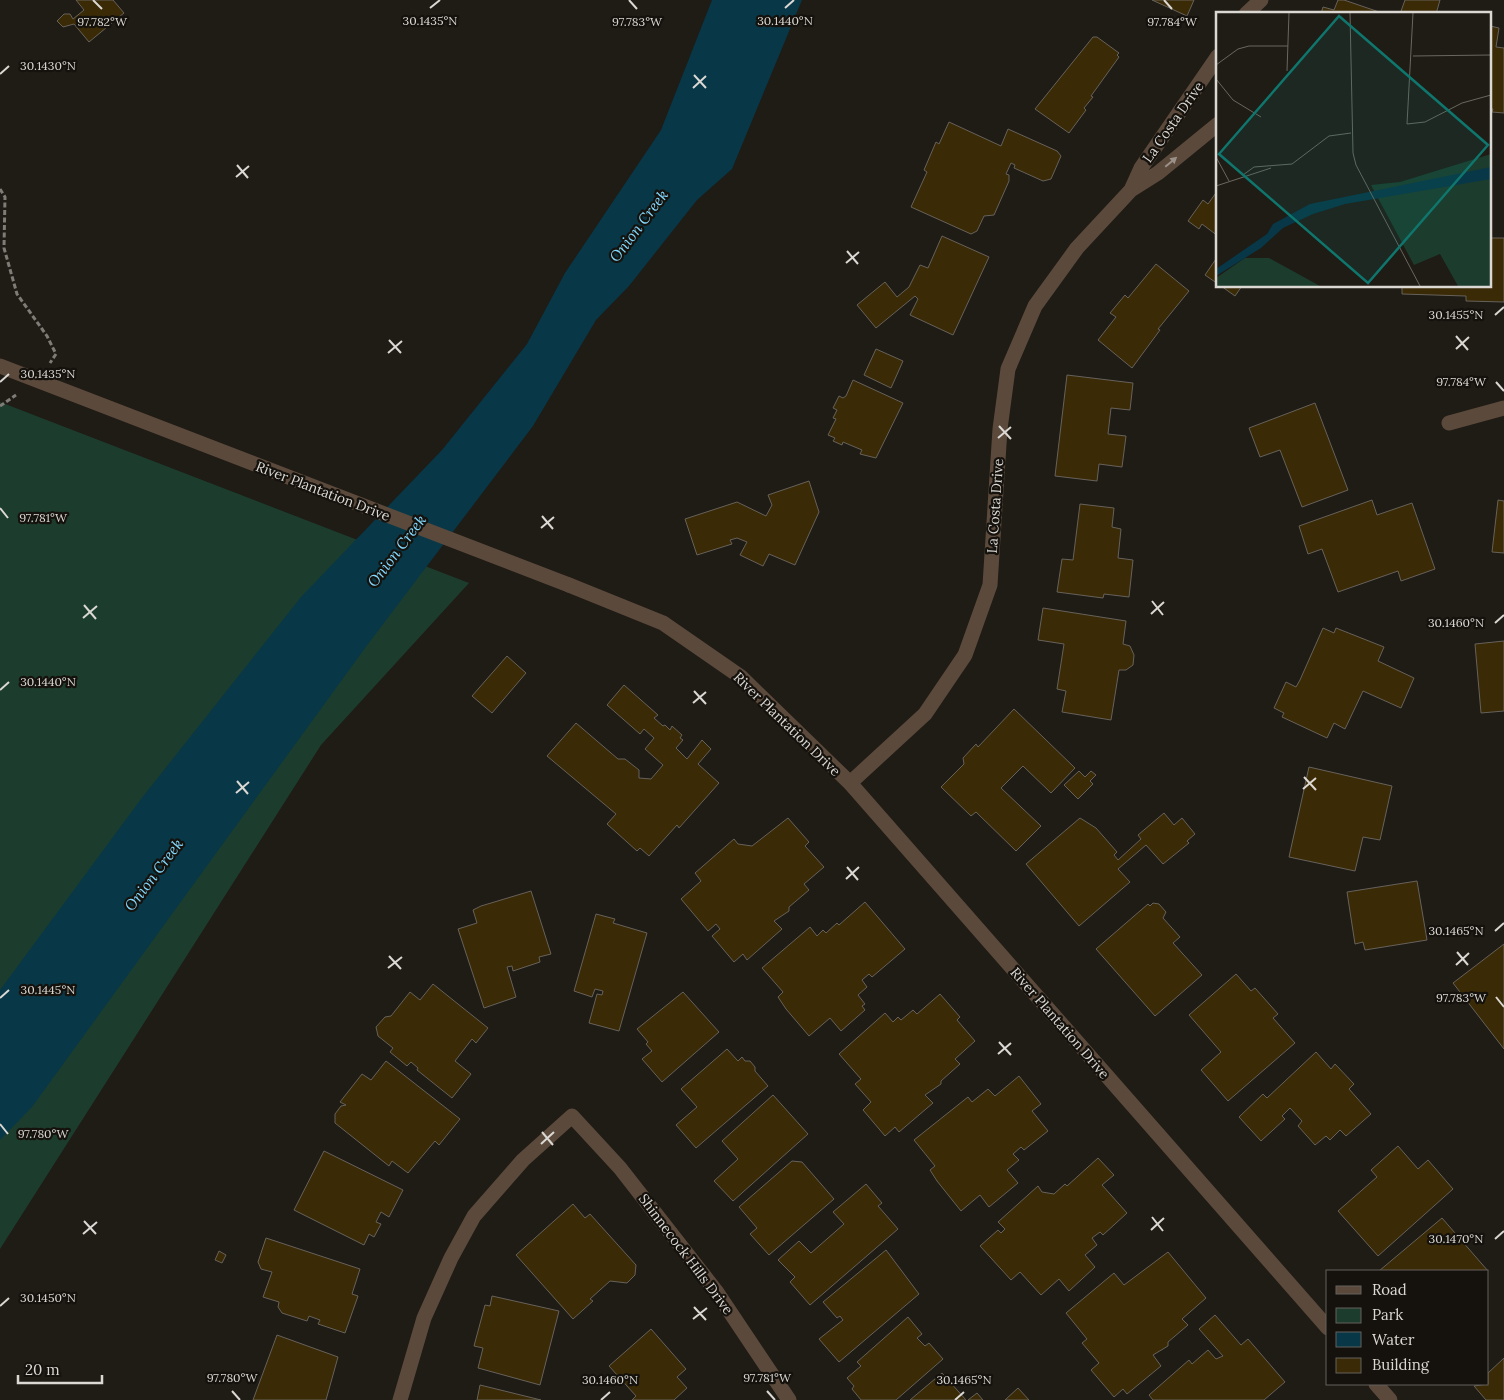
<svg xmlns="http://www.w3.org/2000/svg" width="1504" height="1400" viewBox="0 0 1504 1400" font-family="Lora,serif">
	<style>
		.green { fill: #1c3d2d }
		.water { fill: #083747 }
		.building { fill: #3b2a06; stroke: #66625b }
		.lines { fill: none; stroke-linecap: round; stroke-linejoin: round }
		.path { stroke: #7f7b76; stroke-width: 3; stroke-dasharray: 5 2.5; stroke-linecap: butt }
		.minor { stroke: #5b4a3c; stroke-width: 15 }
		.minor-bridge { stroke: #5b4a3c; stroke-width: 15 }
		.oneway { fill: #9b9188 }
		.ticks { fill: none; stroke: #dbd8d4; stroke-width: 2 }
		.labels { text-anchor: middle; stroke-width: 4.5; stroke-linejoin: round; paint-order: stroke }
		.street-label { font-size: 14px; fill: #dbd8d4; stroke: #15120d }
		.water-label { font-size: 15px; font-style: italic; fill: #82d9ff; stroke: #15120d }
		.inset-road { fill: none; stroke: #6a6761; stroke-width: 1 }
		.view { fill: #0f766e; fill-opacity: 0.15; stroke: #0f766e; stroke-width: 2.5 }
		.inset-edge { fill: none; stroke: #dbd8d4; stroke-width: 2.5 }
		.ticks-label { font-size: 12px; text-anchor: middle; fill: #dbd8d4; stroke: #15120d; stroke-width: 4.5; stroke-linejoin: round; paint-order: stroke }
	</style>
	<rect width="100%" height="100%" fill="#1f1b15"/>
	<path class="green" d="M0 402 469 583 321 745 0 1249Z"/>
	<path class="water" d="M712 0H802L732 169 697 200 629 286 596 320 533 426 368 644 32 1107 0 1140V990L141 799 301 597 442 450 527 344 565 273 661 130Z"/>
	<path class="building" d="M76 0H113L124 13 89 42 74 24 63 27 57 21 64 14H70L73 19 84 10Z
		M1152 0H1194L1187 16Z
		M1338 0H1344L1385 14H1321L1323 7 1334 10Z
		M1405 0H1440L1436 14H1400Z
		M1490 26 1499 28 1496 47 1504 48V113L1492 112 1493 109H1490Z
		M1093 37H1097L1119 53 1117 55 1119 57 1091 96 1093 97 1084 108 1086 110 1069 133 1035 109Z
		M949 122 1001 146 1008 129 1057 151 1061 156 1051 179 1043 181 1014 168 1015 165 1011 163 1006 174 1009 175V181L994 215 984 216 977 231 971 234 911 207 927 172 924 170 936 142 939 144Z
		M1218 190V236L1202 224 1199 229 1188 221 1203 200 1208 204Z
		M942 236 989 257 953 335 910 315 918 299 915 296 876 328 857 305 885 282 897 297 909 287 920 265 928 268Z
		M1490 238H1504V302L1466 301V296L1402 294V286H1490Z
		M1218 256V284L1205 275Z
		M1156 264 1189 291 1158 329 1160 330 1132 368 1098 340 1116 317 1110 313 1125 295 1128 298Z
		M1221 286H1242L1235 296Z
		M876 349 903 361 891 388 864 375Z
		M1067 375 1133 383 1130 410 1111 408 1108 434 1126 436 1122 467 1099 464 1097 481 1055 476Z
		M853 380 903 403 876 458 860 454 862 450 843 442 842 445 833 441 835 438 828 435 836 419 833 418 837 410 833 408 839 396 843 398 846 396Z
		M1315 403 1348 490 1302 507 1280 450 1260 457 1249 428Z
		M809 481 819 512 795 565 769 554 763 566 740 555 747 542 737 538 730 540 732 544 697 555 685 519 737 502 766 516 772 505 768 495Z
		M1372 500 1377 515 1412 503 1435 569 1401 581 1398 571 1338 592 1322 549 1308 554 1299 526Z
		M1498 500 1504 501V553L1492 552Z
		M1080 504 1114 508 1112 527 1121 529 1118 558 1133 560 1129 597 1104 594 1103 598 1057 592 1062 559 1073 560Z
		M1043 608 1126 621 1123 644 1130 646 1134 655 1133 665 1126 670H1119L1111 720 1062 712 1066 691 1057 689 1064 644 1038 640Z
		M1323 628 1334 633 1336 628 1384 647 1378 661 1414 678 1401 708 1363 691 1345 729 1334 723 1327 738 1282 717 1284 713 1274 708 1286 682 1296 687 1300 680Z
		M1504 641V711L1481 713 1475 644Z
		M507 656 526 673 492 713 472 696Z
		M624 685 658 715 654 718 663 726 665 725 670 730 672 726 682 735 680 738 683 740 676 748 687 759 702 740 711 749 698 764 719 783 679 828 677 825 649 856 640 848 637 851 607 824 616 814 547 756 576 723 618 759H625L639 770V778L651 779 663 765 645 749 654 738 644 729 640 734 607 705Z
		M1014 709 1075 768 1051 793 1023 766 1001 788 1041 826 1016 851 976 812 971 816 941 787 964 764 963 758 976 744 978 747Z
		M1309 767 1392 786 1380 840 1363 837 1355 871 1289 857Z
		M1079 771 1085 777 1091 771 1096 775 1090 781 1093 784 1078 799 1064 785Z
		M1164 813 1174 825 1182 818 1195 834 1187 841 1189 843 1163 864 1146 845 1118 869 1130 882 1079 926 1026 864 1080 818 1096 828 1117 852 1114 855 1118 860 1141 839 1138 835Z
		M788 818 809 842 805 846 824 867 804 884 809 890 789 907V911L774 921 782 929 747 960 743 954 734 962 712 936 720 929 716 924 708 931 681 899 701 881 695 873 734 839 738 844 752 846Z
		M1417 881 1427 940 1365 950 1363 942 1355 944 1347 892Z
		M531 891 551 954 539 957 540 962 513 971 512 966 507 967 516 997 484 1008 458 929 477 923 473 910 481 906Z
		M865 902 905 949 872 977 869 974 862 980 867 987 858 995 865 1004 862 1006 865 1010 841 1031 830 1018 809 1036 786 1009 778 997 783 992 762 968 810 927 817 936 823 930 826 933 837 923 839 925Z
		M1153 903 1159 904 1166 912 1163 918 1180 937 1173 943 1202 975 1155 1016 1096 949 1148 904 1150 906Z
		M596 914 615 919 613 923 647 933 619 1031 589 1023 597 994 602 995 603 991 595 989 592 997 574 991Z
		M1504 944V1049L1453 983Z
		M1236 974 1251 991 1255 988 1278 1014 1273 1018 1295 1043 1228 1101 1201 1070 1221 1052 1189 1015Z
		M433 984 488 1028 476 1043 472 1039 455 1061 471 1074 452 1098 417 1070 418 1068 411 1062 407 1066 390 1052 393 1048 378 1036 376 1027 385 1017 391 1016 410 992 420 1000Z
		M683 992 719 1032 662 1082 642 1059 652 1051 646 1044 648 1042 637 1029Z
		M940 994 960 1017 957 1020 975 1041 955 1059 960 1064 941 1081V1084L925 1095 933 1103 899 1132 895 1127 885 1136 863 1110 871 1102 855 1084 861 1079 839 1054 885 1013 893 1022 898 1017 901 1020 913 1010 917 1014Z
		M727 1049 738 1061 742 1057 745 1061H750L755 1067V1071L768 1086 696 1148 676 1125 697 1107 681 1089Z
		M1316 1052 1331 1069 1335 1064 1354 1084 1349 1089 1371 1114 1346 1136 1340 1130 1330 1140 1326 1136 1315 1145 1298 1126 1302 1121 1290 1108 1282 1116 1285 1119 1261 1141 1239 1117 1263 1094 1267 1098Z
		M386 1061 460 1119 439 1145 435 1141 408 1173 392 1161 389 1166 335 1123V1114L341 1106 346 1105 340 1102 362 1074 371 1080Z
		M1019 1076 1041 1104 1032 1111 1048 1131 1024 1150 1021 1147 1013 1154 1019 1160 1007 1170 1018 1183 989 1207 980 1195 961 1211 937 1181 930 1170 935 1166 914 1140 968 1097 972 1102 988 1089 995 1096Z
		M773 1095 808 1134 733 1201 714 1181 738 1159 722 1141Z
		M1398 1146 1418 1169 1428 1160 1453 1189 1378 1256 1338 1211 1377 1177 1371 1170Z
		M324 1151 403 1190 389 1217 381 1212 376 1222 381 1224 374 1237 369 1234 364 1245 294 1210Z
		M1098 1158 1114 1175 1102 1185 1127 1213 1103 1235 1100 1232 1092 1238 1097 1245 1085 1255 1095 1267 1069 1291 1059 1279 1041 1295 1020 1272 1011 1280 980 1246 998 1230 1001 1233 1005 1229 998 1222 1038 1186 1042 1192 1054 1194 1065 1184 1067 1186Z
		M792 1161 802 1162 834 1199 769 1255 750 1234 757 1228 739 1207Z
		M866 1184 882 1203 878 1206 898 1229 810 1305 790 1282 795 1277 778 1260 799 1241 811 1253 844 1224 833 1212Z
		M573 1204 585 1218 590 1214 636 1265 635 1275 627 1283 610 1281 590 1299 593 1301 573 1319 516 1255Z
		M1442 1218 1488 1271H1379L1423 1234Z
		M266 1238 360 1269 352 1294 358 1296 345 1333 318 1324 320 1320 309 1316 307 1321 282 1313 278 1307 279 1302 263 1297 272 1272 261 1269 258 1262Z
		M886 1250 919 1294 839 1362 819 1339 843 1320 840 1316 837 1318 823 1302Z
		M219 1251 226 1255 222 1263 215 1260Z
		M1168 1252 1206 1298 1182 1319 1188 1325 1168 1342V1346L1153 1355 1161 1366 1127 1394 1123 1389 1114 1397 1091 1370 1099 1363 1082 1343 1087 1339 1066 1313 1114 1273 1124 1285Z
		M492 1296 559 1311 540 1385 478 1368 483 1348 474 1346 485 1305 490 1306Z
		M1215 1315 1241 1345 1248 1339 1285 1382 1264 1400H1153L1149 1395 1189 1360 1192 1364 1208 1350 1216 1359 1223 1356 1199 1329Z
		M908 1317 922 1334 917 1338 925 1346 929 1343 943 1359 896 1400H861L852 1389 854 1386 847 1378 861 1366 857 1362Z
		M651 1329 686 1369 677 1377 687 1388 674 1400H632L636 1396 609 1366Z
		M277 1335 338 1357 326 1400H253Z
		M1504 1358V1400H1486L1474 1386 1488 1384V1373Z
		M942 1373 966 1400H910Z
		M480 1385 541 1400H477Z
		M1018 1388 1029 1400H1005Z
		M977 1393 983 1400H968Z"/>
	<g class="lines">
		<path class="path" d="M0 189 5 197 4 248 17 294 47 336 56 354 50 363
			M0 406 16 395"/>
		<path class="minor" d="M1246 14 1261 0
			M1131 190 1141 168 1218 56
			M1449 423 1504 408
			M569 585 663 623 741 677 850 783 1328 1328
			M850 783 925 714 965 655 990 585 1000 429 1008 369 1035 306 1077 248 1131 190 1158 173 1218 124
			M1376 1384 1390 1400
			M400 1400 424 1318 451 1258 474 1216 523 1160 572 1116 620 1168 716 1291 789 1400"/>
		<path class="minor-bridge" d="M0 366 569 585"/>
	</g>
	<defs><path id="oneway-solid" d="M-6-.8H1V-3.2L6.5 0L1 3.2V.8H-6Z" transform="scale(1.25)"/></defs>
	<use class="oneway" href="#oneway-solid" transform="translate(1171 162) rotate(-40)"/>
	<path class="ticks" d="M93 0 102 9M629 0 637 9M1164 0 1172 9M430 8 440 0M785 8 794 0M0 74 9 66M694 75 706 88M693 88 706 76M237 165 248 178M236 177 249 166M847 251 858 264M846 263 859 252M1495 315 1504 307M1456 336 1468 350M389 340 401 353M1456 349 1469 337M388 353 402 341M0 382 9 374M1496 382 1504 391M999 426 1011 439M998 438 1011 427M0 508 8 518M542 516 553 529M541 528 554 517M1152 601 1163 615M84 605 96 619M1151 614 1164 602M83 618 97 606M1495 623 1504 615M0 690 9 682M694 691 706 704M693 703 706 692M1304 777 1316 790M237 781 248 794M1303 789 1316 778M236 793 249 782M847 867 858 880M846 879 859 867M1495 931 1504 923M1457 952 1468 965M389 956 401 969M1456 965 1469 953M388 968 402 957M1496 997 1504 1007M0 998 9 990M999 1042 1011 1055M998 1054 1011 1043M0 1124 8 1134M542 1132 553 1145M541 1144 554 1132M1152 1217 1163 1231M84 1221 96 1234M1151 1230 1164 1218M83 1234 97 1222M1495 1239 1504 1231M0 1306 9 1298M694 1307 706 1320M693 1319 707 1308M232 1391 240 1400M767 1391 775 1400M601 1400 610 1392M955 1400 964 1392"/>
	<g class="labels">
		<g class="street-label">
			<text transform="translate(1173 122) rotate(-55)" y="5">La Costa Drive</text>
			<text transform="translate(323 491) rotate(21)" y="5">River Plantation Drive</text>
			<text transform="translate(995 506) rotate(-86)" y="5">La Costa Drive</text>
			<text transform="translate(787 724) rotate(44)" y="5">River Plantation Drive</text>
			<text transform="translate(1060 1023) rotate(49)" y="5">River Plantation Drive</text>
			<text transform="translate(686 1254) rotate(53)" y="5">Shinnecock Hills Drive</text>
		</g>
		<g class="water-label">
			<text transform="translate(639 226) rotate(-53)" y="5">Onion Creek</text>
			<text transform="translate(397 551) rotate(-53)" y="5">Onion Creek</text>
			<text transform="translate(154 875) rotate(-53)" y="5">Onion Creek</text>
		</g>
	</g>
	<g transform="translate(1216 12)">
		<rect width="275" height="275" fill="#1f1b15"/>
		<path d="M275 142V274H242L224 242 198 253 155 173 184 170ZM29 246H53L104 274H0V266Z" fill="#1c3d2d"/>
		<path d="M275 155V167L129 192 97 202 67 216 45 236 0 264V257L51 222 57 212 94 192Z" fill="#083747"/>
		<path class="inset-road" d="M134 1 137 141 140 153 204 274M197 1 191 112 209 110 246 91 275 83M197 44 275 43M0 53 22 37 33 34H72M71 59 73 1M0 67 17 88 45 105M0 145 13 169M27 163 38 155 76 152 113 124 135 121M0 174 55 156"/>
		<path class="view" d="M123 4 272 133 152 271 3 142Z"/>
		<rect width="275" height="275" class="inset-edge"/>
	</g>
	<g class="ticks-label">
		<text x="430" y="25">30.1435°N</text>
		<text x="785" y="25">30.1440°N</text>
		<text x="102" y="26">97.782°W</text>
		<text x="637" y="26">97.783°W</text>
		<text x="1172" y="26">97.784°W</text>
		<text x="48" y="70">30.1430°N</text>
		<text x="1456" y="319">30.1455°N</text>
		<text x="48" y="378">30.1435°N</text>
		<text x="1461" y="386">97.784°W</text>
		<text x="43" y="522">97.781°W</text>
		<text x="1456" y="627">30.1460°N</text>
		<text x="48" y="686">30.1440°N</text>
		<text x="1456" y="935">30.1465°N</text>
		<text x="48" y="994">30.1445°N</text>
		<text x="1461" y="1002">97.783°W</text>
		<text x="43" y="1138">97.780°W</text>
		<text x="1456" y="1243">30.1470°N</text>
		<text x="48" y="1302">30.1450°N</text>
		<text x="232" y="1382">97.780°W</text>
		<text x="767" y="1382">97.781°W</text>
		<text x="610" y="1384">30.1460°N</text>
		<text x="964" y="1384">30.1465°N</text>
	</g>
	<rect x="1326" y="1270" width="162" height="115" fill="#15120d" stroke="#64615d"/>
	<rect x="1336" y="1286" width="25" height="8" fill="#5b4a3c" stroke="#64615d"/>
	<text x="1372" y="1295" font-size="15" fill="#dbd8d4">Road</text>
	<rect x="1336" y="1308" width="25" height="15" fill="#1c3d2d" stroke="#64615d"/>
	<text x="1372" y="1320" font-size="15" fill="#dbd8d4">Park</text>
	<rect x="1336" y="1332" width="25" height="15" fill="#083747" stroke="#64615d"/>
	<text x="1372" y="1345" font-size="15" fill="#dbd8d4">Water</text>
	<rect x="1336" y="1358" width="25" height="15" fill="#3b2a06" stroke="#64615d"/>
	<text x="1372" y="1370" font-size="15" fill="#dbd8d4">Building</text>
	<path d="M18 1375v8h84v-8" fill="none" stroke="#dbd8d4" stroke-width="2.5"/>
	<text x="25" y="1375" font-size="15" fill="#dbd8d4" stroke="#15120d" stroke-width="4" paint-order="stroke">20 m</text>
</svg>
